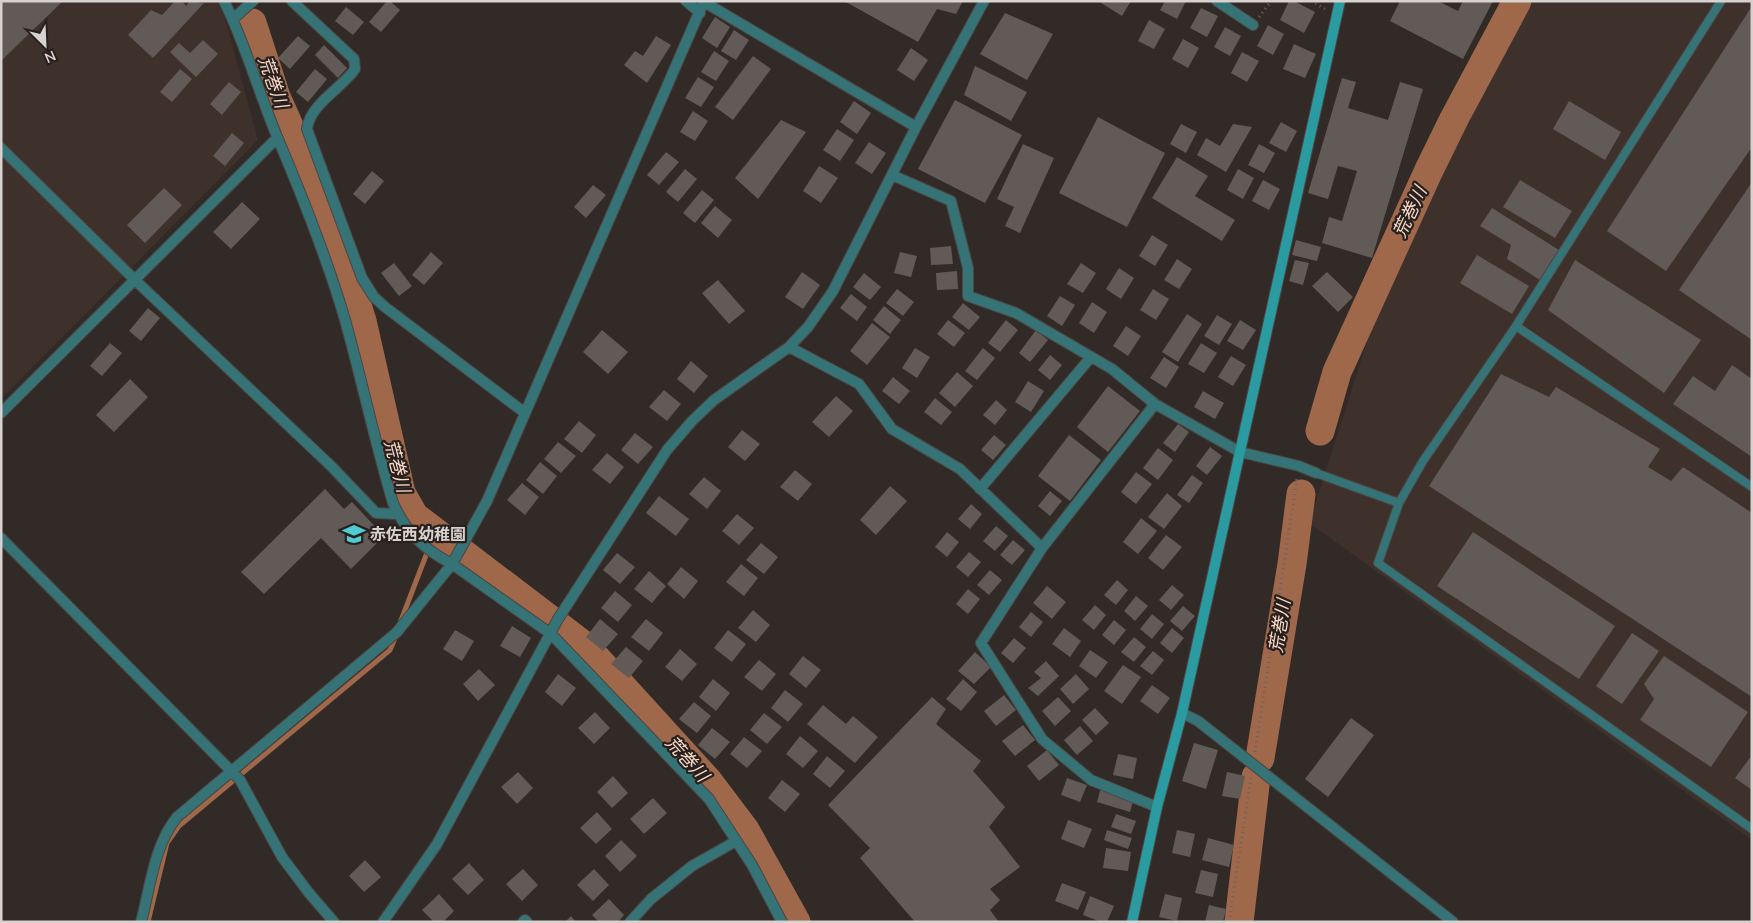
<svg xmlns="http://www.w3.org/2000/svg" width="1753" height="923" viewBox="0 0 1753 923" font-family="'Nunito Sans','Noto Sans JP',sans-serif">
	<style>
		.built { fill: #3e312b }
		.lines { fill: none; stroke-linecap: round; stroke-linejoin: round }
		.stream { stroke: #9f684b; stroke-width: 5 }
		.river { stroke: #9f684b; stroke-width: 29 }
		.building { fill: #615a56 }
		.lane-casing { stroke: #4c4542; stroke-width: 10 }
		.street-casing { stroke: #4c4542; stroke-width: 12 }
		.secondary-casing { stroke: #4c4542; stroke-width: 12 }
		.path { stroke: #696360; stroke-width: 3; stroke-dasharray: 1 4; stroke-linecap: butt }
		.lane { stroke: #357376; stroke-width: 8 }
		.street { stroke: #357376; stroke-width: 10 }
		.secondary { stroke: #2a9ba0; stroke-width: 10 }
		.labels { text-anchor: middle; stroke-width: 4.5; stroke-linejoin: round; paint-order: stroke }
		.poi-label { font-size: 16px; font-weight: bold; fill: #d7d2d0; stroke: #27201d; text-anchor: start }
		.water-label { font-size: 18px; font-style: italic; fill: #fcdac9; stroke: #27201d }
	</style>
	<rect width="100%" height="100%" fill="#312a27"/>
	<path class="built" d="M1 1H217L223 11 258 140 1 399Z
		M1530 1H1752V840L1309 523 1391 267Z"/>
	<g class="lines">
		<path class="stream" d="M400 623 435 532
			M148 922 167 843 179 826 390 650 396 636"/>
		<path class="river" d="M252 23 276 97 329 215 362 321 401 493 414 516 586 647 708 781 745 830 796 922
			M1320 431 1337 372 1429 170 1454 119 1517 1
			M1260 758 1292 564 1301 494
			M1239 922 1256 777"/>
	</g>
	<path class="building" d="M1 1H63L1 61Z
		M175 1H182L186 6 190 1 204 3 153 58 128 35 151 10 162 15Z
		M387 1H390L400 10 381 32 369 22Z
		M844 1H963L956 14 937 9 918 42Z
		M1098 1H1131L1122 16Z
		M1165 1H1186L1177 19 1160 10Z
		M1289 1H1294L1315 12 1304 33 1280 20Z
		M1400 1H1438L1458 11 1463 1H1493L1463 59 1390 21Z
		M1752 6V147L1666 271 1607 231Z
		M346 7 364 22 353 35 335 21Z
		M1201 8 1218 16 1207 37 1190 28Z
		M1005 13 1053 34 1027 80 980 54Z
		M715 17 730 27 717 48 702 38Z
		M1149 20 1165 29 1154 49 1138 41Z
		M1268 25 1284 34 1273 55 1257 46Z
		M1225 27 1241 36 1230 56 1214 47Z
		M734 30 749 40 736 60 721 51Z
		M298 36 310 46 290 69 278 58Z
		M656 36 671 45 647 83 624 65 635 51 643 56Z
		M1183 39 1199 48 1188 68 1172 59Z
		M203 40 218 54 196 77 170 52 179 43 190 53Z
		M1294 44 1316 54 1305 78 1283 69Z
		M324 45 347 68 338 78 315 55Z
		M911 48 928 60 914 81 897 70Z
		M714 51 729 61 716 81 701 72Z
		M1242 52 1259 61 1247 82 1231 73Z
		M753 56 771 69 733 120 715 107Z
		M975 66 1027 92 1011 121 964 95Z
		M180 69 192 79 172 102 160 92Z
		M315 69 327 79 308 102 296 92Z
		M698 77 714 87 701 107 685 98Z
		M1342 78 1356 82 1348 108 1388 120 1400 82 1423 89 1372 258 1322 243 1329 217 1342 221 1357 171 1338 166 1328 199 1308 193Z
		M229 82 241 92 222 115 210 104Z
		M955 100 1022 135 985 203 918 169Z
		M854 101 871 113 857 134 840 122Z
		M1569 101 1621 132 1605 160 1553 129Z
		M693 111 708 121 695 141 680 132Z
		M1098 117 1165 153 1127 227 1059 193Z
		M781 120 806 132 758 199 735 178Z
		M1281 122 1297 131 1286 152 1269 143Z
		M1181 124 1197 132 1186 153 1170 144Z
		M1233 124 1252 127 1226 172 1197 155 1206 138 1220 146Z
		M837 129 854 140 840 161 823 150Z
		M232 133 244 143 225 166 213 156Z
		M869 142 886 153 872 174 855 163Z
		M1023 144 1054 158 1020 233 1005 226 1014 207 997 199Z
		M1259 144 1275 153 1264 173 1248 165Z
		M666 152 679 162 659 185 647 175Z
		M1177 157 1208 176 1195 196 1235 220 1222 241 1152 198Z
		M819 166 838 178 821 203 803 191Z
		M685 169 697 179 678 202 666 192Z
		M1238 169 1254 178 1243 199 1227 190Z
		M372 171 384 181 365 204 353 194Z
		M1263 180 1280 189 1269 210 1252 201Z
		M1520 180 1572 211 1555 238 1503 207Z
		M1752 182V340L1679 290Z
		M593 185 606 195 586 218 574 207Z
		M164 188 182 205 145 243 127 225Z
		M702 190 714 200 695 223 683 213Z
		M242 202 260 219 231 249 213 232Z
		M715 206 732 220 718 238 701 223Z
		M1492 208 1559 250 1540 280 1507 259 1511 245 1480 226Z
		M1152 235 1168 245 1155 266 1139 256Z
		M1296 240 1321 247 1317 261 1292 255Z
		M951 246 953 264 931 265 930 248Z
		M431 252 443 263 424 285 412 275Z
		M900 252 917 256 911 277 894 273Z
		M1477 255 1529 286 1512 314 1460 283Z
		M1177 259 1192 269 1179 289 1164 280Z
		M1295 260 1309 263 1303 285 1289 281Z
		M1575 260 1701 340 1664 393 1548 310Z
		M394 263 412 286 399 296 381 273Z
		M1081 263 1096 273 1083 293 1067 284Z
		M1119 268 1134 278 1121 299 1106 289Z
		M957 271 958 289 937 290 936 273Z
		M802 272 820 285 803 309 785 297Z
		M1327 272 1353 297 1338 312 1312 286Z
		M864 273 881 287 870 300 853 287Z
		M718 280 745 311 729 324 702 293Z
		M897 289 914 302 903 316 886 303Z
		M1153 289 1169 299 1156 320 1140 310Z
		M851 294 867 307 857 321 840 308Z
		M1060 296 1075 305 1062 326 1047 316Z
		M1092 302 1107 312 1094 333 1079 323Z
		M963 303 980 317 969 330 952 317Z
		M884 306 901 320 890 334 873 320Z
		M148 308 160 318 141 341 129 331Z
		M1187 314 1202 324 1178 362 1162 352Z
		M1217 315 1232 324 1219 345 1204 336Z
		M948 320 965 333 954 347 937 334Z
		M1006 320 1018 330 1000 352 988 343Z
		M1240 320 1256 330 1243 350 1227 341Z
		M872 323 890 337 867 365 850 351Z
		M1126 326 1141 336 1128 356 1113 346Z
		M602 330 628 352 608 374 583 352Z
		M1036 330 1048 340 1030 362 1019 353Z
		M110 343 122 353 102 376 90 366Z
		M1201 343 1217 353 1204 373 1188 364Z
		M915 348 930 357 917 378 902 368Z
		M983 348 995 358 977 380 965 371Z
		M1050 355 1062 365 1050 380 1038 370Z
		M1231 356 1246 365 1233 386 1218 377Z
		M1164 357 1179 367 1166 388 1150 378Z
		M691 361 708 376 694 393 677 379Z
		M1732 365 1752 379V457L1673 404 1693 376 1715 391Z
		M957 372 973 386 955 407 939 393Z
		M1501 374 1549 397 1556 387 1660 449 1648 467 1671 481 1683 467 1752 513V697L1429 486Z
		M893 377 910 391 899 404 882 391Z
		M130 379 148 397 114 432 96 415Z
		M1028 381 1044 391 1031 412 1015 402Z
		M1108 386 1140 411 1108 452 1077 427Z
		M664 390 681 404 667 421 649 407Z
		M1203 391 1224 403 1215 419 1194 407Z
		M836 396 853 411 829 437 812 422Z
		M935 398 952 412 941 425 924 412Z
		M996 400 1007 410 995 425 983 415Z
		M579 421 596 435 582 453 564 439Z
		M1178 424 1189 432 1175 452 1163 443Z
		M742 430 760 444 745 461 728 447Z
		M635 433 653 447 638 464 621 450Z
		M994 435 1006 445 993 460 981 450Z
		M1069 435 1101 460 1070 501 1038 476Z
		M558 442 576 456 561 473 544 459Z
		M1210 447 1222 456 1207 475 1196 466Z
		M1158 448 1173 460 1158 480 1143 468Z
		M607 453 624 467 610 484 592 470Z
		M540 462 557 476 543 494 526 480Z
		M795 470 812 484 798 501 780 487Z
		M1136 472 1152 484 1136 504 1121 492Z
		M1192 475 1203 483 1189 503 1177 495Z
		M704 477 721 491 707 509 689 494Z
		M522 483 539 497 525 515 507 500Z
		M890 486 907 501 876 535 860 520Z
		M325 489 344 509 352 502 384 536 351 569 321 538 264 594 241 572Z
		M1050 491 1062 501 1050 516 1038 506Z
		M1167 493 1182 506 1164 529 1148 517Z
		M659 496 689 519 676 536 646 513Z
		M971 504 982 514 970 529 958 519Z
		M737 514 754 528 739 545 722 531Z
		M1141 518 1157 531 1138 554 1123 542Z
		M996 526 1008 536 995 551 983 541Z
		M947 532 959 542 947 557 935 547Z
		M1473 532 1615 626 1579 679 1437 586Z
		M1166 535 1182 547 1163 570 1148 558Z
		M1013 540 1025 550 1012 565 1000 555Z
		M761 543 778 557 764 574 746 560Z
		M969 552 981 562 968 577 956 567Z
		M617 553 635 567 620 584 603 570Z
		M741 564 758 578 744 596 726 582Z
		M681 567 698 581 684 599 667 584Z
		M990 570 1002 580 989 595 977 585Z
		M649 571 666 586 652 603 634 589Z
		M1117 580 1128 590 1116 605 1104 595Z
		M1172 585 1184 595 1171 610 1159 600Z
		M1047 586 1066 602 1052 619 1033 603Z
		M968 589 980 599 968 614 956 604Z
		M615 591 632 605 618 622 601 608Z
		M1136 596 1148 606 1135 621 1124 611Z
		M1095 605 1106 615 1094 630 1082 620Z
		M1183 606 1195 616 1182 631 1170 621Z
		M753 610 770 625 756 642 738 628Z
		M1031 612 1043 622 1031 637 1019 627Z
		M1152 614 1164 624 1152 639 1140 629Z
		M600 619 618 634 603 651 586 637Z
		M646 619 663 633 649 651 631 637Z
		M1114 620 1126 630 1114 645 1102 635Z
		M512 626 531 638 520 657 500 646Z
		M1064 628 1081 641 1070 657 1052 644Z
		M1172 628 1184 638 1172 653 1160 643Z
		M455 630 474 641 462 661 443 649Z
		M728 630 746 644 732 662 714 648Z
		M1632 633 1659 651 1622 704 1596 686Z
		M1134 637 1146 647 1134 662 1121 652Z
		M1014 638 1026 648 1013 663 1001 653Z
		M626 647 643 661 629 678 611 664Z
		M680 649 697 664 682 681 665 667Z
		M1090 650 1108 662 1096 678 1079 666Z
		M1153 651 1164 660 1152 675 1140 666Z
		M975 652 991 667 974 684 958 671Z
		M803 656 821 670 806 688 789 674Z
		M1664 656 1748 712 1711 767 1640 720 1654 699 1644 684Z
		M759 660 776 674 762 691 744 677Z
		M1046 661 1059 676 1038 696 1028 688 1041 678 1034 672Z
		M1123 665 1141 677 1122 704 1104 691Z
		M479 669 495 685 478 701 463 684Z
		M558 674 576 688 562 706 545 692Z
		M1076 674 1089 689 1073 704 1060 689Z
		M713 679 730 693 716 711 699 697Z
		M963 679 977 692 961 711 946 699Z
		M1152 685 1170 698 1158 714 1140 701Z
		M785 690 803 704 788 722 771 708Z
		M1004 695 1016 710 996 726 984 711Z
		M932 697 946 709 936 724 981 761 973 771 1005 807 989 827 1020 867 990 889 1000 900 990 910 999 922H915L860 858 870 848 828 805Z
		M1058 697 1071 711 1055 726 1042 711Z
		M694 702 711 716 697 733 679 719Z
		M823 705 846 724 853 716 878 737 855 763 807 724Z
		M1095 708 1109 723 1096 735 1082 720Z
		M595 712 610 728 594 744 578 728Z
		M764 713 782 727 767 744 750 730Z
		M1351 718 1374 735 1328 797 1305 779Z
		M1023 725 1035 740 1015 756 1002 741Z
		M1080 726 1093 741 1077 755 1064 740Z
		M712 728 730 742 715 759 698 745Z
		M800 736 818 751 803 768 786 754Z
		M744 737 762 751 747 768 730 754Z
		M1194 743 1218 750 1206 789 1182 781Z
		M1047 750 1059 765 1039 781 1027 766Z
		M1118 754 1137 758 1133 779 1113 775Z
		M1752 755V790L1735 778Z
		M827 756 845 771 830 788 813 774Z
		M518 772 533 788 517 804 501 787Z
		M1227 772 1245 776 1240 799 1222 796Z
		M613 776 628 793 612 808 597 792Z
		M1067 778 1087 785 1080 802 1061 795Z
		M782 780 800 794 785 812 768 798Z
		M1101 787 1134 798 1130 812 1097 802Z
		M653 798 667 813 644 834 630 819Z
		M597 812 612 829 596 844 580 828Z
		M1116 814 1136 821 1131 834 1111 827Z
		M1068 820 1092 829 1084 848 1061 839Z
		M1107 830 1132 838 1128 849 1104 840Z
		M1177 830 1195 834 1190 857 1172 853Z
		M1208 838 1234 845 1229 867 1202 860Z
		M621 840 637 856 620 872 605 856Z
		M1106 848 1131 852 1128 871 1103 868Z
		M365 860 381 877 364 892 349 876Z
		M469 863 484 880 468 895 452 879Z
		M523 869 538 885 522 901 506 884Z
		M594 869 609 885 593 901 577 885Z
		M1201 870 1218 874 1213 897 1195 893Z
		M1062 883 1086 892 1078 910 1055 901Z
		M439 894 454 911 443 922H434L422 910Z
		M1165 894 1182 898 1177 921 1159 917Z
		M1090 896 1114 906 1107 922H1101L1083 915Z
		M609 899 624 915 618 922H599L592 915Z
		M1209 905 1226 909 1223 922H1205Z
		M571 916 576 922H565Z"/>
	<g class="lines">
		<defs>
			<path id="lane" d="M1721 1 1516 326 1423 461 1399 503 1378 563 1752 829
				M1516 326 1752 487
				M1316 473 1399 503"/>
			<path id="street" d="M224 1C246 45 259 94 278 139 303 198 327 258 345 320 362 381 375 443 393 503 406 532 423 549 452 564L551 634 709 799 752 865 782 922
				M292 1 354 59 355 69C341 89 310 104 307 129L362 278 374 297 385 307 525 413
				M686 1 700 13
				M1217 1 1253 25
				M704 2 916 127
				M233 19 253 1
				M1 148 135 280 331 466 376 513 397 514
				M892 175 951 201 968 268V296L1016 313 1112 369 1155 404 1240 452 1299 466 1316 473
				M789 347 859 384 892 429 960 469 1042 548 981 643 1042 739 1091 780 1157 807
				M1 413 277 138
				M980 489 1091 357
				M1 538 240 780 282 857 309 893 334 922
				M1042 548 1155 404
				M1182 713 1198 721 1453 922
				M141 922C150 888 154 845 177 817L397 632 452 564 487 501 704 1
				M383 922 437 844 558 619 667 450 692 421 714 400 789 347 808 327 833 291 916 127 984 1
				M523 922 525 920 527 922
				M630 922 651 899 692 866 736 841"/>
			<path id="secondary" d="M1132 922 1157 807 1182 713 1340 1"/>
		</defs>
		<use href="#lane" class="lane-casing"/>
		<use href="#street" class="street-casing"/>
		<use href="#secondary" class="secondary-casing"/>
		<path class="path" d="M1311 1 1325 9
			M1259 17 1271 1
			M1255 752 1297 479
			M1229 922 1251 778"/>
		<use href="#lane" class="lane"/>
		<use href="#street" class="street"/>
		<use href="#secondary" class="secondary"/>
	</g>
	<defs>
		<symbol id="school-bare" viewBox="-9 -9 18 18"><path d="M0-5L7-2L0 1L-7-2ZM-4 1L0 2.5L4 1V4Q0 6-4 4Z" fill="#51ccd2" stroke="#27201d" stroke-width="2.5" paint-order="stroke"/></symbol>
	</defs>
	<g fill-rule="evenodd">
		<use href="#school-bare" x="338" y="518" width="32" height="32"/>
	</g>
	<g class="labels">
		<g class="poi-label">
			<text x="370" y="540">赤佐西幼稚園</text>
		</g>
		<g class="water-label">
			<text transform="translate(273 82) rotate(70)" y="6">荒巻川</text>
			<text transform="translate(1410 212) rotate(-65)" y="6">荒巻川</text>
			<text transform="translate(397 466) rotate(75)" y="6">荒巻川</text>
			<text transform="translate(1280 626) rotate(-81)" y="6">荒巻川</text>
			<text transform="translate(687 759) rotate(48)" y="6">荒巻川</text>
		</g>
	</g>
	<rect width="1753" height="923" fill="none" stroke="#d7d2d0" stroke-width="5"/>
	<g transform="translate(45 45) rotate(156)" stroke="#27201d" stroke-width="4" paint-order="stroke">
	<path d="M0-4L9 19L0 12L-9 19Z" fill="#d7d2d0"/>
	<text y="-8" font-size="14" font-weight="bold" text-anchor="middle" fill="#d7d2d0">N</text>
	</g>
</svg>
